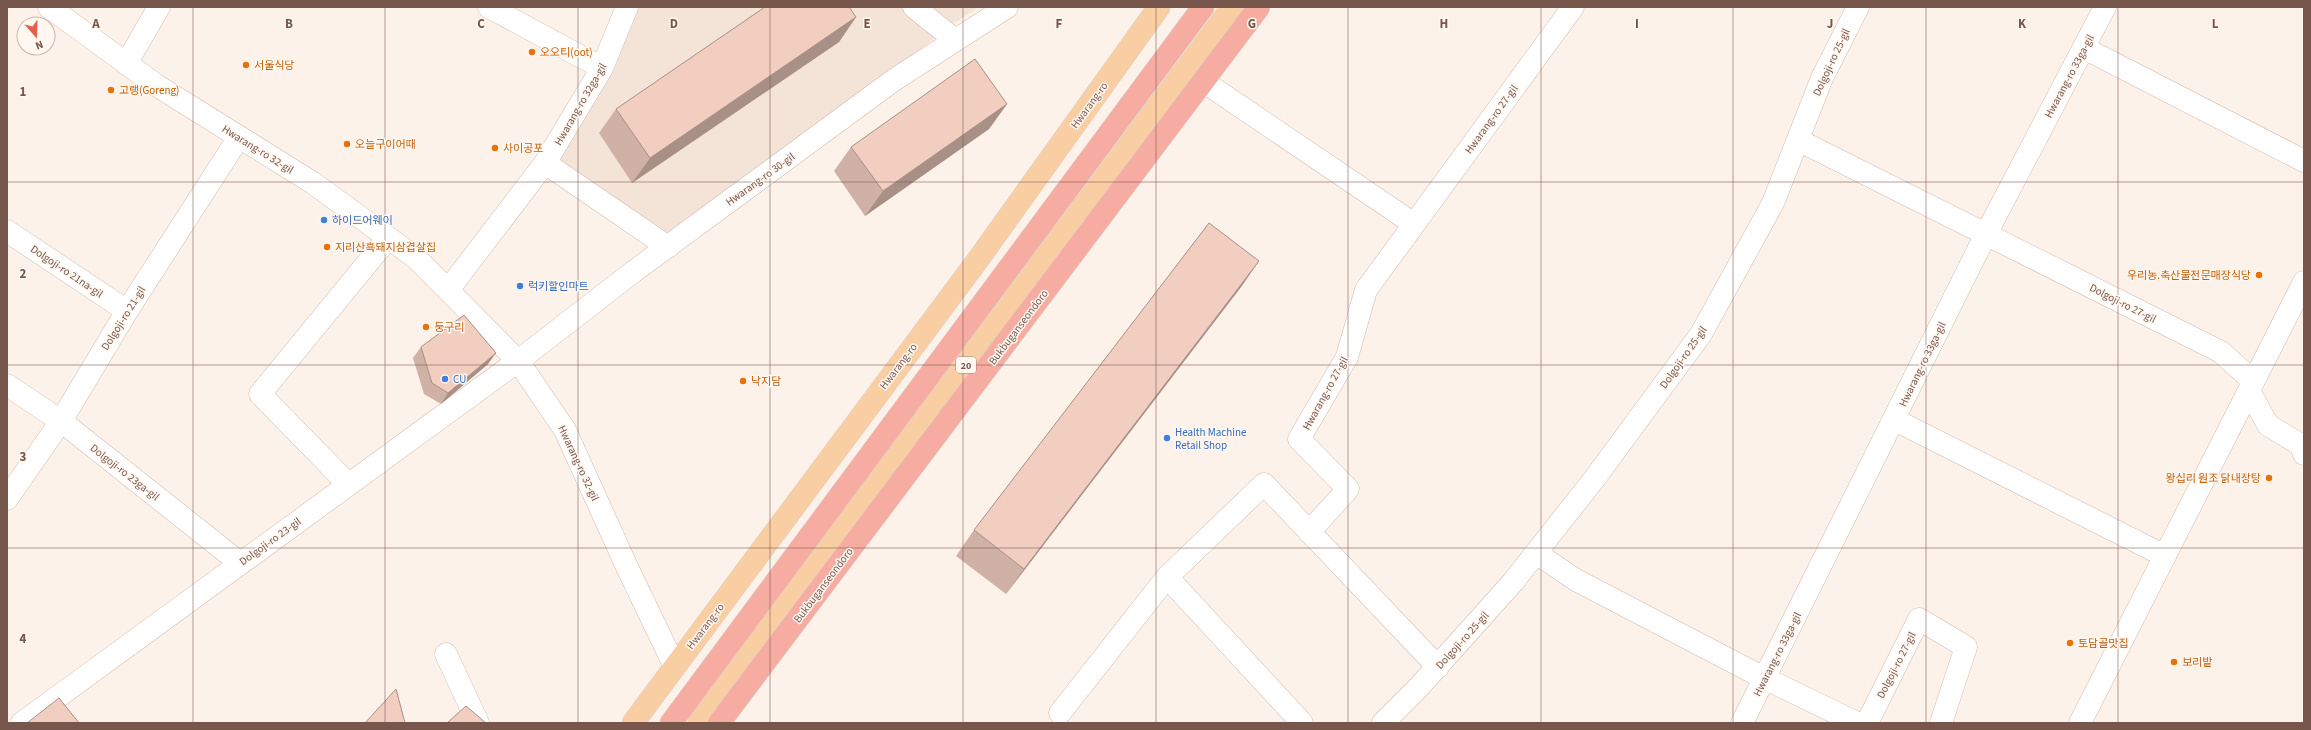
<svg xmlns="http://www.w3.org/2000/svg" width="2311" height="730" viewBox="0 0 2311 730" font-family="'Source Sans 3','Noto Sans KR',sans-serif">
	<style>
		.residential { fill: #f4e3d7 }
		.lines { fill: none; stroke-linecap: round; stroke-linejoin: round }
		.street-casing { stroke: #d1bbb1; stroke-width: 23 }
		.secondary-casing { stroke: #d4baae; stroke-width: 23 }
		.primary-casing { stroke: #d9d0cd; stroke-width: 23 }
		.highway-casing { stroke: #d9d0cd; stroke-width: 23 }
		.street { stroke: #fff; stroke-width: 22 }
		.secondary { stroke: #fff; stroke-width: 22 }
		.primary { stroke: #facea3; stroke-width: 22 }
		.highway { stroke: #f6aca1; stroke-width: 22 }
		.highway-bridge-casing { stroke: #d9d0cd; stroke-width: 23; stroke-linecap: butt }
		.highway-bridge { stroke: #f6aca1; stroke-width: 22 }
		.wall { fill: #d0b1a6 }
		.shaded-wall { fill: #a99087 }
		.building { fill: #f2cec1; stroke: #a99087 }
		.grid { fill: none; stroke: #77564c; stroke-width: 1; stroke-opacity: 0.55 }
		.food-dot { fill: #e8710a; stroke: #fff7f0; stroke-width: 1.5 }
		.shop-dot { fill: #3f7fe0; stroke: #fff7f0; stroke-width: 1.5 }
		.labels { text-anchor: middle; stroke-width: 3; stroke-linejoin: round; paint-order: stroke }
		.shield { fill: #fff7f0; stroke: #a0867d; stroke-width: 1 }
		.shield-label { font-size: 10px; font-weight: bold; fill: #77564c }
		.food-label { font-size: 11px; fill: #c56008; stroke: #fff7f0; text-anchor: start }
		.street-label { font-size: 11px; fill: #77564c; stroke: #fff7f0 }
		.shop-label { font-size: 11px; fill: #366cbe; stroke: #fff7f0; text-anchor: start }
		.grid-label { font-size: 13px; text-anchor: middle; font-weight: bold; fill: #77564c; stroke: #fff7f0; stroke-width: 3; stroke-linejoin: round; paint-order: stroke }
	</style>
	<rect width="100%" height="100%" fill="#fcf2e9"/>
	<path class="residential" d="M628 7H979L951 25 668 247 553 168Z"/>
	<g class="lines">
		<defs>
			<path id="street" d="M489 7 602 68
				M914 7 955 40
				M2084 48 2304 161
				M126 64 159 7
				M1188 71 1414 224
				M1798 140 2221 352 2253 381
				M545 163 668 247
				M7 231 127 311
				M448 290 545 163 602 68 627 7
				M7 385 61 421 240 563
				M2249 391 2268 425 2301 445 2304 454
				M1895 420 2165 556
				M348 484 260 394 388 238
				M7 499 61 421 127 311 239 137
				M1309 532 1348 489 1299 439 1347 357 1366 290 1573 7
				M1536 553 1576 580 1764 678 1857 723
				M1167 577 1302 723
				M446 654 478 723
				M1060 713 1167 577 1264 484 1438 667
				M1383 723 1418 688 1513 582 1595 478 1701 334 1773 203 1822 78 1858 7
				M1742 723 1986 234 2105 7
				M1867 723 1919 619 1966 647 1941 723"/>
			<path id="secondary" d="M49 7 156 85 313 183 416 258 518 361 565 430 627 567 675 667
				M22 723 518 361 633 272 894 80 1007 7
				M2080 723 2304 282"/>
			<path id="primary" d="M633 723 977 261 1159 7
				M699 723 1232 7"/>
			<path id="highway" d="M671 723 1203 7"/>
		</defs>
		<use href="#street" class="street-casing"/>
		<use href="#secondary" class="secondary-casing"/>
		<use href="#primary" class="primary-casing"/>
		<use href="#highway" class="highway-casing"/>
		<use href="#street" class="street"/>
		<use href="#secondary" class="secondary"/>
		<use href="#primary" class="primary"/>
		<use href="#highway" class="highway"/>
		<defs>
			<path id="highway-bridge" d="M719 723 1259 7"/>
		</defs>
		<use href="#highway-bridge" class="highway-bridge-casing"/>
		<use href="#highway-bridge" class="highway-bridge"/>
	</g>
	<path class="wall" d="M856 17 839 42 632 183 599 133 616 109Z
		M1007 104 989 129 865 216 834 171 851 147Z
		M1259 261 1241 287 1006 594 956 556 974 530Z
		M421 347 488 364 441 404 424 394 413 358Z"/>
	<path class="shaded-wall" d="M856 17 839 42 632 183 650 158Z
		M1007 104 989 129 865 216 883 191Z
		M1259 261 1241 287 1006 594 1024 569Z
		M496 353 488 364 441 404 448 393Z"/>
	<path class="building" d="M765 7H849L856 17 650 158 616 109Z
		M975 59 1007 104 883 191 851 147Z
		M1209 223 1259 261 1024 569 974 530Z
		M464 315 496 353 448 393 432 383 421 347Z
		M396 689 405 723H365Z
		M59 698 79 723H27Z
		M466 706 486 723H447Z"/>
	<path class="grid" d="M193 7V723M385 7V723M578 7V723M770 7V723M963 7V723M1156 7V723M1348 7V723M1541 7V723M1733 7V723M1926 7V723M2118 7V723M7 182H2304M7 365H2304M7 548H2304"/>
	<g class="food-dot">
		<circle cx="532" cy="52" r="4"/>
		<circle cx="246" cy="65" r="4"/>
		<circle cx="111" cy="90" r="4"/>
		<circle cx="347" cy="144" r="4"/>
		<circle cx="495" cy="148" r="4"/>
		<circle cx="327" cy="247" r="4"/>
		<circle cx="2259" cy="275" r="4"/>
		<circle cx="426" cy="327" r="4"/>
		<circle cx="743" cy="381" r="4"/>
		<circle cx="2269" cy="478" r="4"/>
		<circle cx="2070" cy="643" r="4"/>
		<circle cx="2174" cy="662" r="4"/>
	</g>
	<g class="shop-dot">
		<circle cx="324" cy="220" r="4"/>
		<circle cx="520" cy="286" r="4"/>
		<circle cx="445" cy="379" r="4"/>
		<circle cx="1167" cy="438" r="4"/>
	</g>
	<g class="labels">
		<rect class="shield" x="956" y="357" width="20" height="16" rx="3"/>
		<g class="shield-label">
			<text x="966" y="369">20</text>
		</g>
		<g class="food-label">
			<text x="540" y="56">오오티(oot)</text>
			<text x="254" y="69">서울식당</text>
			<text x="119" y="94">고랭(Goreng)</text>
			<text x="355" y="148">오늘구이어때</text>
			<text x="503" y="152">사이공포</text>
			<text x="335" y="251">지리산흑돼지삼겹살집</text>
			<text x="2251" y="279" text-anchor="end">우리농.축산물전문매장식당</text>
			<text x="434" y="331">둥구리</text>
			<text x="751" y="385">낙지담</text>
			<text x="2261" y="482" text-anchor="end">왕십리 원조 닭내장탕</text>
			<text x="2078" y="647">토담골맛집</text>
			<text x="2182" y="666">보리밭</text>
		</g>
		<g class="street-label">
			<text transform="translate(1831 62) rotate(-65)" y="4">Dolgoji-ro 25-gil</text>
			<text transform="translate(2069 76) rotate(-62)" y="4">Hwarang-ro 33ga-gil</text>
			<text transform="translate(580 104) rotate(-60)" y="4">Hwarang-ro 32ga-gil</text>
			<text transform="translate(1089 105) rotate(-54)" y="4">Hwarang-ro</text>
			<text transform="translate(1491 119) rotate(-54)" y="4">Hwarang-ro 27-gil</text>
			<text transform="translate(258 149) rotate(32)" y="4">Hwarang-ro 32-gil</text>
			<text transform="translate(760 179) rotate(-36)" y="4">Hwarang-ro 30-gil</text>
			<text transform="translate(67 271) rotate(34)" y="4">Dolgoji-ro 21na-gil</text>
			<text transform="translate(2123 303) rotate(27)" y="4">Dolgoji-ro 27-gil</text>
			<text transform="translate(123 318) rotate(-58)" y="4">Dolgoji-ro 21-gil</text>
			<text transform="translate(1018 327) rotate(-53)" y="4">Bukbuganseondoro</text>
			<text transform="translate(1683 357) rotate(-55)" y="4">Dolgoji-ro 25-gil</text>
			<text transform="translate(1922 364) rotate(-64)" y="4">Hwarang-ro 33ga-gil</text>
			<text transform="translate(898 366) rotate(-53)" y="4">Hwarang-ro</text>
			<text transform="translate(1325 393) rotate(-61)" y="4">Hwarang-ro 27-gil</text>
			<text transform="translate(579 463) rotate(65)" y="4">Hwarang-ro 32-gil</text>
			<text transform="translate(125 472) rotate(38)" y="4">Dolgoji-ro 23ga-gil</text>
			<text transform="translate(270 541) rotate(-36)" y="4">Dolgoji-ro 23-gil</text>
			<text transform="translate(823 585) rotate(-53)" y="4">Bukbuganseondoro</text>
			<text transform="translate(705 626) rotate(-53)" y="4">Hwarang-ro</text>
			<text transform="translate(1462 640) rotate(-48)" y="4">Dolgoji-ro 25-gil</text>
			<text transform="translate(1777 654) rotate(-63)" y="4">Hwarang-ro 33ga-gil</text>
			<text transform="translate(1896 665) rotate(-63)" y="4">Dolgoji-ro 27-gil</text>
		</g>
		<g class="shop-label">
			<text x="332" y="224">하이드어웨이</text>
			<text x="528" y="290">럭키할인마트</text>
			<text x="453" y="383">CU</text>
			<text x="1175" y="436">Health Machine<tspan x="1175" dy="13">Retail Shop</tspan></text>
		</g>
	</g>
	<g class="grid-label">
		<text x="96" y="28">A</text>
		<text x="289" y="28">B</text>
		<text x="481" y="28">C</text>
		<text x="674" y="28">D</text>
		<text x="867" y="28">E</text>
		<text x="1059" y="28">F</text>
		<text x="1252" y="28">G</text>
		<text x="1444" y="28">H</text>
		<text x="1637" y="28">I</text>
		<text x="1830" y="28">J</text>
		<text x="2022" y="28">K</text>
		<text x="2215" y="28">L</text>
		<text x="23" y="96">1</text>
		<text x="23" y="278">2</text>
		<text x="23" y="461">3</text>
		<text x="23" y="643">4</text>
	</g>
	<rect width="2311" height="730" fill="none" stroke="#77564c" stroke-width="16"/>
	<g transform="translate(36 36) rotate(160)"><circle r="19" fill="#fff7f0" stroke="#c9b7ae"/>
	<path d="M0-3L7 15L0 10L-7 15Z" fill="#e55e50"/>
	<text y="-6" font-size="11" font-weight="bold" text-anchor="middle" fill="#77564c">N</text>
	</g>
</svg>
